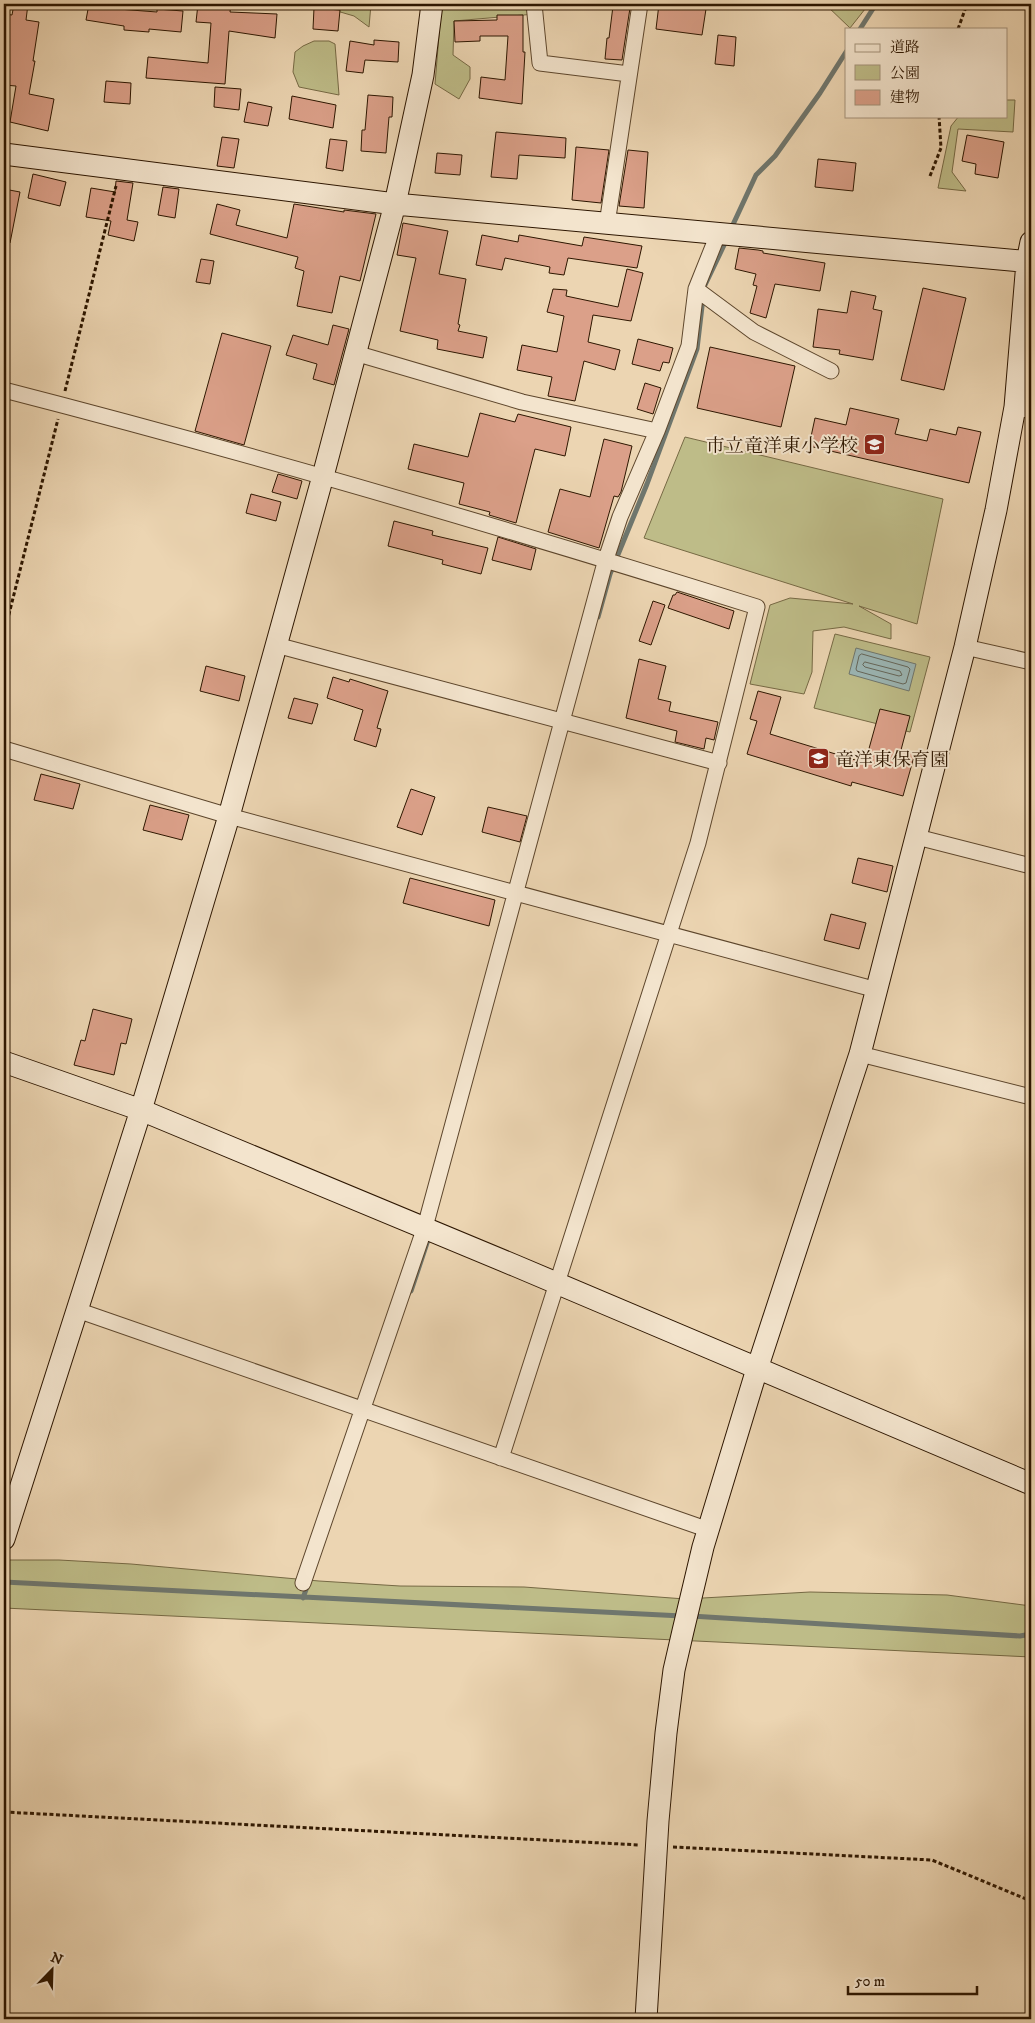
<svg xmlns="http://www.w3.org/2000/svg" width="1035" height="2023" viewBox="0 0 1035 2023" font-family="'IM FELL DW Pica','Noto Serif JP',serif">
	<style>
		.green { fill: #bebc88; stroke: #766944 }
		.water { fill: #9bb6b5; stroke: #6f766d }
		.lines { fill: none; stroke-linecap: round; stroke-linejoin: round }
		.shore { stroke: #64665a; stroke-width: 1 }
		.stream { stroke: #6f766d; stroke-width: 5 }
		.building { fill: #dba089; stroke: #2d1600 }
		.street-casing { stroke: #5d462c; stroke-width: 17 }
		.secondary-casing { stroke: #2d1600; stroke-width: 23 }
		.path { stroke: #2d1600; stroke-width: 3; stroke-dasharray: 4 2.5; stroke-linecap: butt }
		.street { stroke: #f3e4cd; stroke-width: 15 }
		.secondary { stroke: #f3e4cd; stroke-width: 21 }
		.labels { text-anchor: middle; stroke-width: 4; stroke-linejoin: round; paint-order: stroke }
		.poi-label { font-size: 19px; fill: #2d1600; stroke: #f3e4cd; text-anchor: end }
	</style>
	<rect width="100%" height="100%" fill="#ecd5b2"/>
	<filter id="stains"><feTurbulence type="fractalNoise" baseFrequency=".004" numOctaves="4"/><feColorMatrix values="0 0 0 0 .2 0 0 0 0 .09 0 0 0 0 .02 0 0 0 .5 -.17"/></filter>
	<radialGradient id="worn" r=".72"><stop offset=".6" stop-color="#630" stop-opacity="0"/><stop offset="1" stop-color="#630" stop-opacity=".3"/></radialGradient>
	<path class="green" d="M313 4H371L369 27 354 16Z
		M443 4H534L535 14 454 21 453 55 470 67V79L459 99 435 84 441 11Z
		M825 4H869L850 28Z
		M314 41H329L335 44 339 95 299 87 293 72 295 52 303 46Z
		M1006 100H1015L1013 132 958 129 952 172 966 191 938 188 951 126 959 116H1006Z
		M685 437 943 499 917 624 859 606 891 624V639L844 627 813 631 812 672 804 694 750 684 770 605 790 598 853 604 644 538Z
		M835 634 930 657 910 732 814 708Z
		M4 1560H59L131 1564 319 1581 400 1586 524 1587 685 1599 810 1592 947 1595 1031 1606V1657L4 1608Z"/>
	<path class="water" d="M856 648 916 664 909 691 849 674Z"/>
	<g class="lines">
		<path class="shore" d="M862 654 908 667 910 669 906 683 903 684 857 671 856 669 859 656Z
			M865 662 900 671 902 675 899 676 865 667 863 665Z"/>
		<path class="stream" d="M860 29 876 4
			M730 231 756 175 775 156 820 93 846 52
			M705 285 726 241
			M598 617 610 574 647 484 697 349 703 298
			M411 1291 429 1237
			M4 1582 682 1616
			M303 1598 308 1584
			M691 1616 1020 1636 1031 1634"/>
	</g>
	<path class="building" d="M14 4H28L26 20 39 22 33 61H35L29 94 54 99 48 131 10 122 16 86 4 85V14L12 15Z
		M89 4H119L118 9 157 12V9L183 11 181 32 149 29V32L124 30V26L86 20Z
		M198 4H231L230 12 277 14 275 38 229 31 225 84 146 78 148 57 208 63 211 23 196 22Z
		M659 4 706 9 702 35 656 29Z
		M613 6 630 8 622 60 605 59 607 38H609Z
		M314 8 340 10 338 31 313 29Z
		M497 15H523V52H525L522 104 479 98 481 77 505 80 508 36H480V41L455 42 454 21 497 20Z
		M718 35 736 37 734 66 715 64Z
		M374 40 399 42 398 62 365 60 363 73 346 71 350 41 374 45Z
		M106 81 131 83 130 104 104 102Z
		M215 87 241 89 239 110 214 107Z
		M368 95 393 97 392 117H389L386 153 361 151 362 130H365Z
		M292 96 336 105 333 128 289 119Z
		M248 102 272 107 268 126 244 122Z
		M496 132 566 138 565 158 519 155 517 179 491 177Z
		M967 135 1004 142 998 178 975 174 976 164 962 161Z
		M222 137 239 139 234 168 217 166Z
		M330 139 347 141 343 171 326 168Z
		M576 147 609 150 601 203 572 200Z
		M628 150 648 152 644 208 619 206Z
		M437 153 462 155 460 175 435 173Z
		M818 159 856 163 853 191 815 187Z
		M33 174 66 182 60 206 28 198Z
		M116 181 133 183 127 220 138 222 134 241 108 235 111 221 86 217 91 188 115 192Z
		M163 187 179 189 175 218 158 215Z
		M4 189 20 192 10 243 4 242Z
		M217 204 240 210 236 225 287 238 294 204 344 212V210L376 214 360 281 340 276 332 313 297 306 304 271 295 268 298 257 210 234Z
		M403 223 448 231 439 274 466 279 458 324 460 325 458 331 487 337 483 358 437 349 438 340 400 331 416 258 397 255Z
		M482 235 518 242 519 235 582 246 584 237 642 246 637 268 568 258 564 275 549 273 550 267 505 258 502 270 476 265Z
		M739 248 758 250 763 251V253L825 263 820 291 775 284 766 318 750 313 757 286 753 285 756 274 735 269Z
		M201 259 214 261 210 284 196 282Z
		M627 269 643 273 631 321 593 315 588 342 620 350 615 370 584 361 575 401 548 396 552 377 517 370 522 345 557 352 564 316 547 312 553 289 567 290 566 296 618 307Z
		M923 288 966 298 944 390 901 380Z
		M851 291 876 296 873 309 882 311 873 360 839 354 840 350 813 347 818 309 847 313Z
		M333 325 349 329 334 385 313 379 317 364 286 355 293 335 328 345Z
		M222 333 271 346 244 445 195 431Z
		M638 339 673 348 669 363 663 362 660 371 632 364Z
		M710 347 795 366 781 427 697 408Z
		M645 383 661 388 653 414 637 409Z
		M850 408 899 419 895 434 927 441 930 429 956 435 958 427 981 432 969 483 809 446 815 418 846 425Z
		M480 413 515 422 518 414 571 427 565 456 535 449 516 523 489 515 490 512 459 504 464 483 408 469 414 444 468 457Z
		M604 439 632 446 621 492 618 497 614 496 599 548 548 532 560 489 590 497Z
		M278 474 302 481 297 499 272 492Z
		M251 494 281 502 276 521 246 513Z
		M394 521 433 531 432 535 488 548 481 574 442 564 443 560 388 546Z
		M498 537 536 549 531 570 492 560Z
		M677 592 734 611 729 629 668 608 673 595H675Z
		M653 601 665 605 651 645 639 641Z
		M639 659 666 666 658 699 671 702 669 711 718 722 714 740 706 738 704 749 675 742 677 731 626 718Z
		M206 666 245 676 239 701 200 691Z
		M333 677 349 682 350 679 388 691 377 728 381 729 376 747 354 740 363 710 327 698Z
		M758 691 781 697 770 734 865 763 880 709 910 716 901 750 915 753 903 796 852 782 851 786 747 754 757 721 750 719Z
		M294 698 318 704 312 724 288 718Z
		M41 774 80 784 73 809 34 800Z
		M411 789 435 797 422 835 397 827Z
		M150 805 189 815 182 840 143 830Z
		M488 807 527 816 520 842 482 832Z
		M858 858 893 866 887 892 852 883Z
		M410 878 495 900 489 926 403 903Z
		M831 914 866 923 859 949 824 940Z
		M93 1009 132 1019 126 1044 121 1043 114 1075 74 1065 81 1040 85 1041Z"/>
	<g class="lines">
		<defs>
			<path id="street" d="M534 4 540 63 629 74
				M607 224 640 4
				M696 289 754 332 831 371
				M355 353 522 402 657 431
				M4 390C257 455 508 529 757 607L698 843 501 1458
				M1015 407 1031 411
				M276 645 719 763
				M965 647 1031 662
				M4 749 229 816 877 990
				M917 837 1031 866
				M860 1054 1031 1097
				M77 1310 709 1530
				M303 1583 425 1227 606 559 620 517 657 431 689 346 696 289 718 234"/>
			<path id="secondary" d="M4 154 395 204 1031 262
				M4 1062 141 1110 516 1266 1031 1484
				M4 1539 141 1110 229 816 323 476 395 204 423 75 432 4
				M646 2019 658 1821 666 1733 674 1670 683 1631 703 1547 757 1369 860 1054 965 647 996 510 1015 407 1027 262 1031 242"/>
		</defs>
		<use href="#street" class="street-casing"/>
		<use href="#secondary" class="secondary-casing"/>
		<path class="path" d="M958 29 967 4
			M930 176 941 148 939 116
			M65 391 116 186
			M4 634 58 419
			M4 1812 640 1845
			M673 1847 932 1860 1031 1901"/>
		<use href="#street" class="street"/>
		<use href="#secondary" class="secondary"/>
	</g>
	<defs>
		<symbol id="school-square" viewBox="-11 -11 22 22"><rect x="-9" y="-9" width="18" height="18" rx="4" fill="#8f2418" stroke="#f3e4cd"/><path d="M0-5L7-2L0 1L-7-2ZM-4 1L0 2.5L4 1V4Q0 6-4 4Z" fill="#fff"/></symbol>
	</defs>
	<g fill-rule="evenodd">
		<use href="#school-square" x="862" y="432" width="25" height="25"/>
		<use href="#school-square" x="806" y="746" width="25" height="25"/>
	</g>
	<g class="labels">
		<g class="poi-label">
			<text x="858" y="452">市立竜洋東小学校</text>
			<text x="835" y="766" text-anchor="start">竜洋東保育園</text>
		</g>
	</g>
	<rect width="1035" height="2023" fill="none" stroke="#ecd5b2" stroke-width="20"/>
	<rect x="5" y="5" width="1025" height="2013" fill="none" stroke="#2d1600" stroke-width="2.5"/>
	<rect x="10" y="10" width="1015" height="2003" fill="none" stroke="#2d1600"/>
	<rect x="845" y="28" width="162" height="90" fill="#f3e4cd" stroke="#a4927b"/>
	<rect x="855" y="44" width="25" height="8" fill="#f3e4cd" stroke="#a4927b"/>
	<text x="890" y="52" font-size="15" fill="#2d1600">道路</text>
	<rect x="855" y="65" width="25" height="15" fill="#bebc88" stroke="#a4927b"/>
	<text x="890" y="78" font-size="15" fill="#2d1600">公園</text>
	<rect x="855" y="90" width="25" height="15" fill="#dba089" stroke="#a4927b"/>
	<text x="890" y="102" font-size="15" fill="#2d1600">建物</text>
	<g transform="translate(52 1970) rotate(23)" stroke="#f3e4cd" stroke-width="4" paint-order="stroke">
	<path d="M0-4L9 19L0 12L-9 19Z" fill="#2d1600"/>
	<text y="-8" font-size="14" font-weight="bold" text-anchor="middle" fill="#2d1600">N</text>
	</g>
	<path d="M848 1986v8h129v-8" fill="none" stroke="#2d1600" stroke-width="2.5"/>
	<text x="855" y="1986" font-size="15" fill="#2d1600" stroke="#f3e4cd" stroke-width="4" paint-order="stroke">50 m</text>
	<rect width="100%" height="100%" filter="url(#stains)"/>
	<rect width="100%" height="100%" fill="url(#worn)"/>
</svg>
